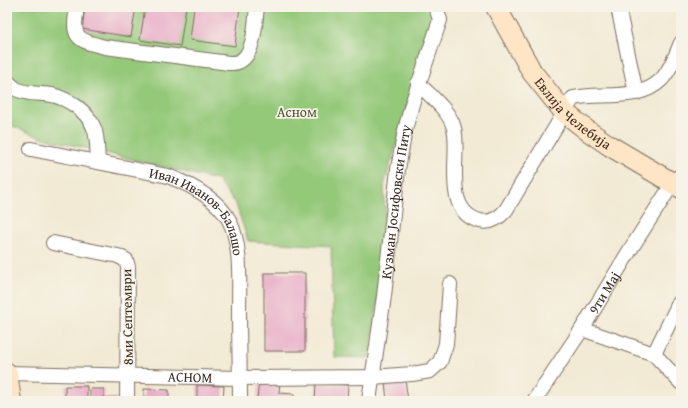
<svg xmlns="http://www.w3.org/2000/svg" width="688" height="408" viewBox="0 0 688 408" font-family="'Gentium Book Plus',serif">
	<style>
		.green { fill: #95c97a; stroke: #687a4c }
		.building { fill: #e8aec8 }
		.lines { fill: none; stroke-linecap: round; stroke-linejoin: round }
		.street-casing { stroke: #7b6d5e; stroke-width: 16 }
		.secondary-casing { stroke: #7b6d5e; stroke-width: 22 }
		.street { stroke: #fff; stroke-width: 14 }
		.secondary { stroke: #fde5c5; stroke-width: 20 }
		.labels { text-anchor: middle; stroke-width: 3.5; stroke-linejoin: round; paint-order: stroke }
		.street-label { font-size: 14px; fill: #3b2a1e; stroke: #f7f3e8 }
		.park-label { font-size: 14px; fill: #525235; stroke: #f7f3e8 }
	</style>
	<rect width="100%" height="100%" fill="#f7f3e8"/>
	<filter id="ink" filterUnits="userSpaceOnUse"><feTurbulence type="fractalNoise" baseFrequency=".025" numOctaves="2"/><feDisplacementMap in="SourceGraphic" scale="8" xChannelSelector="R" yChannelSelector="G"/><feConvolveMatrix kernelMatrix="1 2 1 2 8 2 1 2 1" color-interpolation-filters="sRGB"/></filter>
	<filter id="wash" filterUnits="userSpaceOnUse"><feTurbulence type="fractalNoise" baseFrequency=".012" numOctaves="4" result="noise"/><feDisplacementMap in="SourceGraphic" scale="16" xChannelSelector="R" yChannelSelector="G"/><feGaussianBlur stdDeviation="0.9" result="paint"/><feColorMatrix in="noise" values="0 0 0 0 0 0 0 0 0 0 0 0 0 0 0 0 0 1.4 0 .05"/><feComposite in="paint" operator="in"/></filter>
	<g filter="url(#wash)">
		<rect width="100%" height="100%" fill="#f2ead4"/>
		<path class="green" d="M7 7H432L433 11 401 129 384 185 386 247 369 358 334 357 331 246 248 241 236 204 217 180 40 137 7 124Z"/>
		<g id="blocks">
			<path class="building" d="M85 7H136L131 37 82 29Z
				M145 7H186L180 46 140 40Z
				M194 7H240L235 46 190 40Z
				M264 273H305V351H264Z
				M405 379 408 401H387L385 382Z
				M259 381 280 382 279 393 294 394V401H267L268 400 257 399Z
				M316 384 348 385 347 401H315Z
				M197 385 224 386 223 401H197Z
				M65 386H87V401H65Z
				M90 389H104V398H117V401H90Z
				M144 389 169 390V401H144Z"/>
		</g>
	</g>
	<g filter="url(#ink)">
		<use href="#blocks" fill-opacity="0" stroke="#7b6d5e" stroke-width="1"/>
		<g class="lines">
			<defs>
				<g id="street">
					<path d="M77 7C72 37 75 40 105 47L229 63C232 63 236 63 238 62 255 56 255 22 257 7"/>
					<path d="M618 7 636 93"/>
					<path d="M7 81C10 84 13 87 16 89 27 95 41 93 52 95 69 99 88 112 94 128 98 138 97 151 98 162"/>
					<path d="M418 83C431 97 449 110 454 128 461 155 441 211 480 221 491 224 499 218 506 210L573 98C602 92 640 102 662 79 671 69 676 55 681 43"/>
					<path id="s1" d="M31 149 168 176C191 185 217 198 229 220 242 245 239 282 239 310 239 340 240 371 240 401"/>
					<path d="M53 243 118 256 126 260 128 267 127 401"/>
					<path d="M582 329 654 354 681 383"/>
					<path d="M654 354 679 303"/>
					<path id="s2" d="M7 373 240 378 372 377 412 374 430 371 440 362 446 344 450 284"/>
					<path id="s3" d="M369 401 384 296 398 169 405 130 412 104 440 20 436 7"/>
					<path id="s4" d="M534 401 582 329 630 250 673 183 681 175"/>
				</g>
				<g id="secondary">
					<path id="s5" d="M496 7 532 72 564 112 588 131 610 146 681 188"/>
					<path d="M7 373 11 401"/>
				</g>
			</defs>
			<use href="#street" class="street-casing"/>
			<use href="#secondary" class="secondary-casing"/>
			<use href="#street" class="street"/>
			<use href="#secondary" class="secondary"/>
		</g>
	</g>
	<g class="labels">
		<g class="street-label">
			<text dy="5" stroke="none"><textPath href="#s5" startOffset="133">Евлија Челебија</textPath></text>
			<text dy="5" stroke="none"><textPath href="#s3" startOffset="201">Кузман Јосифовски Питу</textPath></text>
			<text dy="5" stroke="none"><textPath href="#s1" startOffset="187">Иван Иванов–Балашо</textPath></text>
			<text dy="5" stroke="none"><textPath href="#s4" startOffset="129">9ти Мај</textPath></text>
			<text transform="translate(127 317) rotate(-91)" y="5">8ми Септември</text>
			<text dy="5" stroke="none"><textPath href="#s2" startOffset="183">АСНОМ</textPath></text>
		</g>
		<g class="park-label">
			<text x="297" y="117">Асном</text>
		</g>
	</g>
	<rect width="688" height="408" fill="none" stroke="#f7f3e8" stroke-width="24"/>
</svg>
